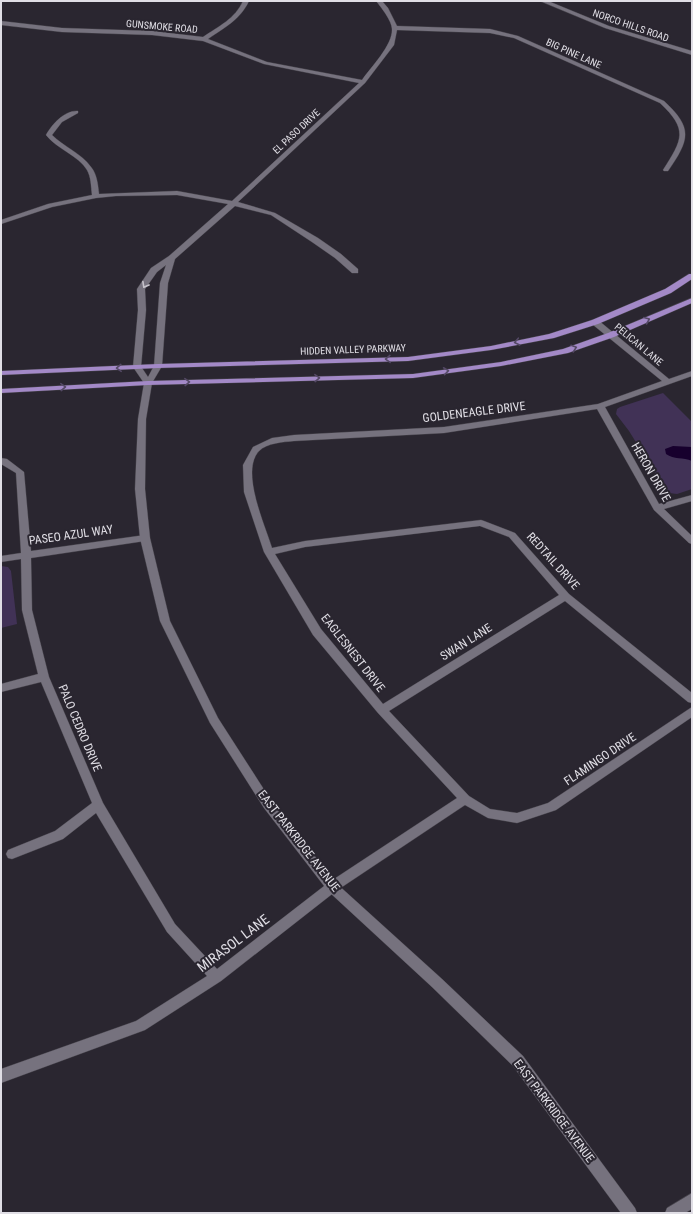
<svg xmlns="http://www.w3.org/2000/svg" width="693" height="1214" viewBox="0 0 693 1214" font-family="'Roboto Condensed',sans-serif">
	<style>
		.green { fill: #413256 }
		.water { fill: #17002d }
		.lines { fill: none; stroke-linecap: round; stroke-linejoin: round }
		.street-casing { stroke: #444149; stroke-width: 1 }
		.secondary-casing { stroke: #444149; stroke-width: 1 }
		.primary-casing { stroke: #444149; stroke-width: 1 }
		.street { fill: #76727e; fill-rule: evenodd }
		.secondary { fill: #76727e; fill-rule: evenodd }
		.primary { fill: #a389c7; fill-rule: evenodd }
		.oneway { stroke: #c6c3cb }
		.oneway2 { stroke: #544965 }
		.labels { text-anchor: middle; stroke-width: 4; stroke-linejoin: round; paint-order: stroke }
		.far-street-label { font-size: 10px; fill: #e0dee5; stroke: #2a2630 }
		.street-label { font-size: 12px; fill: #e0dee5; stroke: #2a2630 }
		.near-street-label { font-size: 14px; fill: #e0dee5; stroke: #2a2630 }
	</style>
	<rect width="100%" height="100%" fill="#2a2630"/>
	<path class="green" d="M663 393 692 422V489L677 494 669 493 665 489 629 431 616 414 617 409 620 407Z
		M1 566 8 567 11 571 17 624 1 628Z"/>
	<path class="water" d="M673 446 692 447V461C683 457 674 460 666 454L665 449Z"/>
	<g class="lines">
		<defs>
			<path id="street" d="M243 1H249C240 20 225 27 208 39L267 62 362 80C371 67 393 45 392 29 392 21 381 7 376 1H382L388 8 397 26 490 29 518 36 664 101C693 128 690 139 668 171H664L663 170C682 140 689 130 660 103L514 38 490 33 397 30 394 45 365 83 238 202 275 213 318 238 341 254 358 269V273H352L335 258 312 242 271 215 235 206 175 259 168 283 162 366 158 368 154 366 160 283 166 265 157 272 145 289 146 310 141 367 137 369H134L133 367 138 310 137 289 151 268 169 256 228 204 177 195 116 196 96 198 52 207 1 224V220L48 204 92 195C91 186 91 177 87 170 79 156 57 149 46 135 52 124 65 110 78 111V113L62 122 52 135C64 147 81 153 91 167 97 174 98 185 99 194L177 191 232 201 359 83 264 64 203 41 152 35 62 32 1 25V21L62 28 152 31 203 37C219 26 235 19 243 1Z
				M592 320H598L669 379 692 371V376L605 407 659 504 692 495V501L664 509 692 536V544L689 543 654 510 597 409 444 433 294 441C283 442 267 443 259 451 240 471 265 525 272 548L305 541 481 520 484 521 515 533 569 594 692 693V703L688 702 565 601 389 711 469 796 490 809 517 813 548 803 692 707V717L556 810 517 823 488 818 465 805 336 891 221 981 145 1030 1 1083V1069L136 1021 207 976 167 932 96 813 63 839 12 859 8 858 6 854 8 850 55 831 92 803 41 682 1 692V684L38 674 22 610 21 559 1 562V556L21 553 16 473 1 464V458L7 459 24 472 31 551 145 535 150 538 145 541 31 558 32 610 49 677 103 803 175 924 217 969 328 883 457 798 378 713 313 635 264 552 244 492 243 465 253 447 272 438 294 435 444 427 598 404 662 381 592 324ZM480 526 509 537 559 595 383 704 321 629 275 554 305 547Z
				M692 1193V1209L685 1213H665L667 1208Z"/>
			<path id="secondary" d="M540 1H548L609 26 692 51V55L605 28Z
				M155 364H161L162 366 152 383 146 419 145 489 150 538 170 621 218 718 272 802 336 883 442 979 523 1056 635 1208 637 1213H621L513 1066 432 987 328 891 264 808 210 723 160 621 140 538 135 489 138 419 144 383 133 367 137 365H140L148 377Z"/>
			<path id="primary" d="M689 274H692V279L671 293 598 324 554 338 491 350 408 361 158 368 1 375V371L158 364 408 357 491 346 549 334 592 320 665 289Z
				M692 298V303L614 337 568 353 501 366 413 378 148 385 1 393V389L148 381 413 374 501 362 563 349 608 333Z"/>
		</defs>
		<use href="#street" class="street-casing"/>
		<use href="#secondary" class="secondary-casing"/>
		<use href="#primary" class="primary-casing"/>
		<use href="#street" class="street"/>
		<use href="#secondary" class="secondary"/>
		<use href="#primary" class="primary"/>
	</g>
	<defs><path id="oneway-chevron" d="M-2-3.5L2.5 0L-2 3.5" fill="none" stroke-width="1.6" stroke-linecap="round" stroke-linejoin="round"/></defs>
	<use class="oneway" href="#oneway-chevron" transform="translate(145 285) rotate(119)"/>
	<g class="oneway2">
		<use href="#oneway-chevron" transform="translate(647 320) rotate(-23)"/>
		<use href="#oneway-chevron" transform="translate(517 342) rotate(169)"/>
		<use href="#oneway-chevron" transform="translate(574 348) rotate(-19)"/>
		<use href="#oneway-chevron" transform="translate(388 359) rotate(178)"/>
		<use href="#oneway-chevron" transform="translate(119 368) rotate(177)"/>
		<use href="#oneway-chevron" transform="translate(446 371) rotate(-8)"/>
		<use href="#oneway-chevron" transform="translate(317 378) rotate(-2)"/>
		<use href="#oneway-chevron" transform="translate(187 382) rotate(-2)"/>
		<use href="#oneway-chevron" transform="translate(63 387) rotate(-3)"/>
	</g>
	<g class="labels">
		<g class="far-street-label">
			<text transform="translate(631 25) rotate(19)" y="4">NORCO HILLS ROAD</text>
			<text transform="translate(162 26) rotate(5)" y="4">GUNSMOKE ROAD</text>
			<text transform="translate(574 53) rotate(24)" y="4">BIG PINE LANE</text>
			<text transform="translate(296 131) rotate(-43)" y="4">EL PASO DRIVE</text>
			<text transform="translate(639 344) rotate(40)" y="4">PELICAN LANE</text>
			<text transform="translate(353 349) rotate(-2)" y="4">HIDDEN VALLEY PARKWAY</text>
		</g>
		<g class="street-label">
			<text transform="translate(474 412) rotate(-7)" y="4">GOLDENEAGLE DRIVE</text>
			<text transform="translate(651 472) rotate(60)" y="4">HERON DRIVE</text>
			<text transform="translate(71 535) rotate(-8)" y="4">PASEO AZUL WAY</text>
			<text transform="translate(553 561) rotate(48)" y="4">REDTAIL DRIVE</text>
			<text transform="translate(466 642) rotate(-32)" y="4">SWAN LANE</text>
			<text transform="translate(353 653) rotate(52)" y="4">EAGLESNEST DRIVE</text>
			<text transform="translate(80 728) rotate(67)" y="4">PALO CEDRO DRIVE</text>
			<text transform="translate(600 759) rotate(-34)" y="4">FLAMINGO DRIVE</text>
			<text transform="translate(299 841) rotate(52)" y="4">EAST PARKRIDGE AVENUE</text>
			<text transform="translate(554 1111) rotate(53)" y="4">EAST PARKRIDGE AVENUE</text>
		</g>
		<g class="near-street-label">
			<text transform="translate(233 943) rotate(-37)" y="5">MIRASOL LANE</text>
		</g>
	</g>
	<rect width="693" height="1214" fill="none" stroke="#e0dee5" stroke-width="4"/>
</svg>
